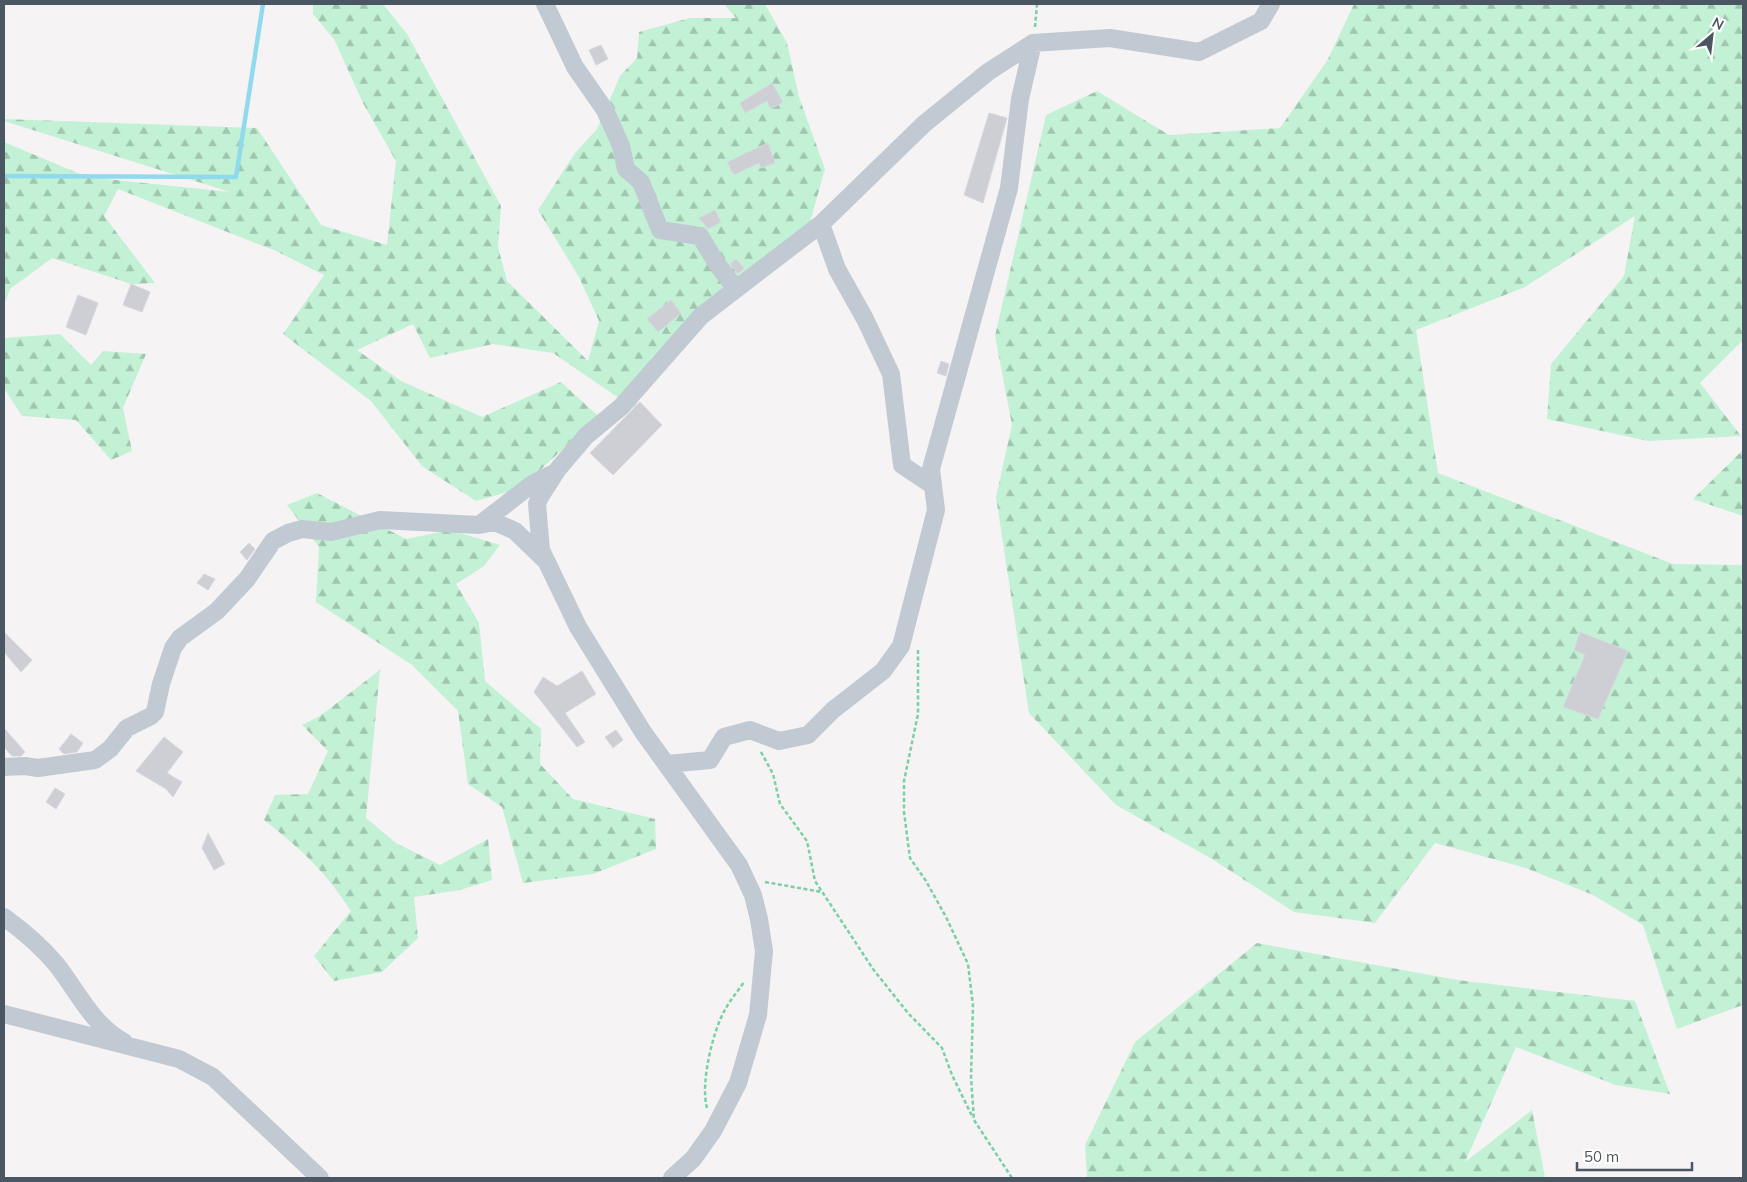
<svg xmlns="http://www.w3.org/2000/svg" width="1747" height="1182" viewBox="0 0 1747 1182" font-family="Mulish,sans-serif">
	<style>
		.forest { fill: url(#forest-firs) }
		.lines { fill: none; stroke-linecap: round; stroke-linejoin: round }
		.stream { stroke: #90daee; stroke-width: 4.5 }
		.building { fill: #cdcfd5; stroke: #d7d9de }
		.path { stroke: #7ad0a6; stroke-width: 2.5; stroke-dasharray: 4 2.5; stroke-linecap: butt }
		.street { stroke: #c1cad2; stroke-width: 18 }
	</style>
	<defs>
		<pattern id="forest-firs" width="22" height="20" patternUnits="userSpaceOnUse" patternTransform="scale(1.25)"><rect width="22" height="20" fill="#c3f1d5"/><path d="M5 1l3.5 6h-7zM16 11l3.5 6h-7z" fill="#a0c6b0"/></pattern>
	</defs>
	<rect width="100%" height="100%" fill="#f5f3f3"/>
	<path class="forest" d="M313 4H383L407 34 501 206 498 247 507 281 588 361 599 321 579 277 538 210 575 153 597 129 620 76 637 58 639 32 690 18H736L724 4H765L787 43 799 97 825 169 810 222 703 309 652 357 635 409 553 353 493 344 430 358 413 324 357 350 401 381 482 417 561 382 598 416 521 488 476 501 422 466 371 401 283 334 324 275 276 251 118 189 104 216 155 283 131 284 52 258 10 289 4 305V142L87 177 230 192 4 121V119L257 128 321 225 387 245 396 161 363 103 334 39 313 14Z
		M1354 4H1743V340L1700 383 1741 436 1648 441 1547 419 1551 364 1624 276 1635 216 1525 287 1416 330 1438 473 1673 564 1743 565V1005L1677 1029 1643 925 1593 895 1526 868 1435 843 1375 923 1294 912 1212 859 1116 805 1029 713 996 497 1012 425 995 336 1046 115 1097 91 1169 135 1280 128 1327 61Z
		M60 334 91 365 103 351 146 354 123 408 132 451 111 460 76 420 22 416 4 388V338Z
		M1743 450V516L1693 499Z
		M317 493 406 539 450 530 500 545 484 566 456 584 479 623 485 681 541 729 540 764 573 799 655 819 656 849 593 874 523 883 502 807 468 784 458 711 412 665 316 602 319 547 287 505Z
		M380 670 366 818 396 843 440 865 488 839 492 880 460 890 414 897 418 938 382 972 334 981 314 956 351 911C324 870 302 850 264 820L275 795 308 794 328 751 302 725 320 716Z
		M1257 943 1457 980 1635 1001 1670 1094 1616 1085 1516 1047 1465 1162 1532 1110 1545 1178H1087L1085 1145 1135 1042Z"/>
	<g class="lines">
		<path class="stream" d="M4 176 236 177 263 4"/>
	</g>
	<path class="building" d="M601 45 608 59 596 65 589 50Z
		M772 83 783 102 771 109 767 101 745 113 740 103Z
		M989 113 1007 118 983 203 964 195Z
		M768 143 775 163 761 168 759 163 734 175 727 162Z
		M715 210 721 222 708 229 699 218Z
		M736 259 744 268 738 274 730 264Z
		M131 284 150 292 142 312 123 305Z
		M78 295 98 303 86 335 66 327Z
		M671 300 681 313 658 332 647 319Z
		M941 361 949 364 946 376 937 373Z
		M640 402 662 425 613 475 590 453Z
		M249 543 255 549 247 560 240 552Z
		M204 574 215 579 208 590 197 583Z
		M4 632 32 660 21 672 4 652Z
		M1580 632 1628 651 1598 719 1563 707 1585 655 1574 650Z
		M582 671 596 694 565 713 585 742 577 747 534 692 543 677 557 686Z
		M4 728 25 752 21 756H12L4 747Z
		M616 730 623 740 613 748 605 737Z
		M71 734 83 743 77 752 64 754 59 749Z
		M164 737 183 752 167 773 182 782 173 797 166 789 136 771Z
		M55 788 65 794 56 809 46 802Z
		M208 833 225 864 214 870 202 848Z"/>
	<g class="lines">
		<path class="path" d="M1035 27 1037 4
			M918 650V714L904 781V812L910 858 926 881 946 917 968 964 973 1006 971 1077 974 1120 1012 1178
			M761 752 773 774 780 804 807 841 815 881 873 969 908 1013 942 1048 952 1075 973 1118
			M765 882 822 892
			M707 1108C700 1084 713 1029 726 1008 731 999 738 991 744 982"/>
		<path class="street" d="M545 4 575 67 605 110 621 146 626 169 641 182 660 230 700 236 717 264 736 289
			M821 224 837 269 865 319 891 374 902 465 932 485
			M479 525 532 484 556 472
			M667 764 710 760 724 737 750 730 779 741 808 735 833 710 883 671 901 646 936 510 931 469 1009 188 1020 99 1033 43
			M4 767 25 766 38 768 95 760 110 749 127 728 151 716 155 712 161 684 173 648 180 638 217 611 247 579 273 541 288 533 302 529 331 532 380 520 479 525 495 522 515 531 546 561
			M4 917C22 930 41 946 56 964 77 990 92 1025 124 1042
			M4 1014 179 1059 213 1077 320 1178
			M672 1178 693 1159 713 1131 738 1083 758 1015 764 951 759 919 753 895 739 865 643 732 578 627 541 550 537 504 540 497 558 469 586 436 621 407 701 316 821 224 924 124 988 72 1033 43 1110 38 1199 52 1261 21 1271 4"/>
	</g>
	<rect width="1747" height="1182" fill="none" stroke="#4a5661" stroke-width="10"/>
	<g transform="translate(1712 35) rotate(28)" stroke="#ffffff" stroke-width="4" paint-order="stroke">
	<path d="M0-4L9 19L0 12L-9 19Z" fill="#4a5661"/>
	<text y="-8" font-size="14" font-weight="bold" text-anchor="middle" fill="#4a5661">N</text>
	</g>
	<path d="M1577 1162v8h115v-8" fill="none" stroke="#4a5661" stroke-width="2.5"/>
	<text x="1584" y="1162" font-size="15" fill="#4a5661" stroke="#ffffff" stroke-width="4" paint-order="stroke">50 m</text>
</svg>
